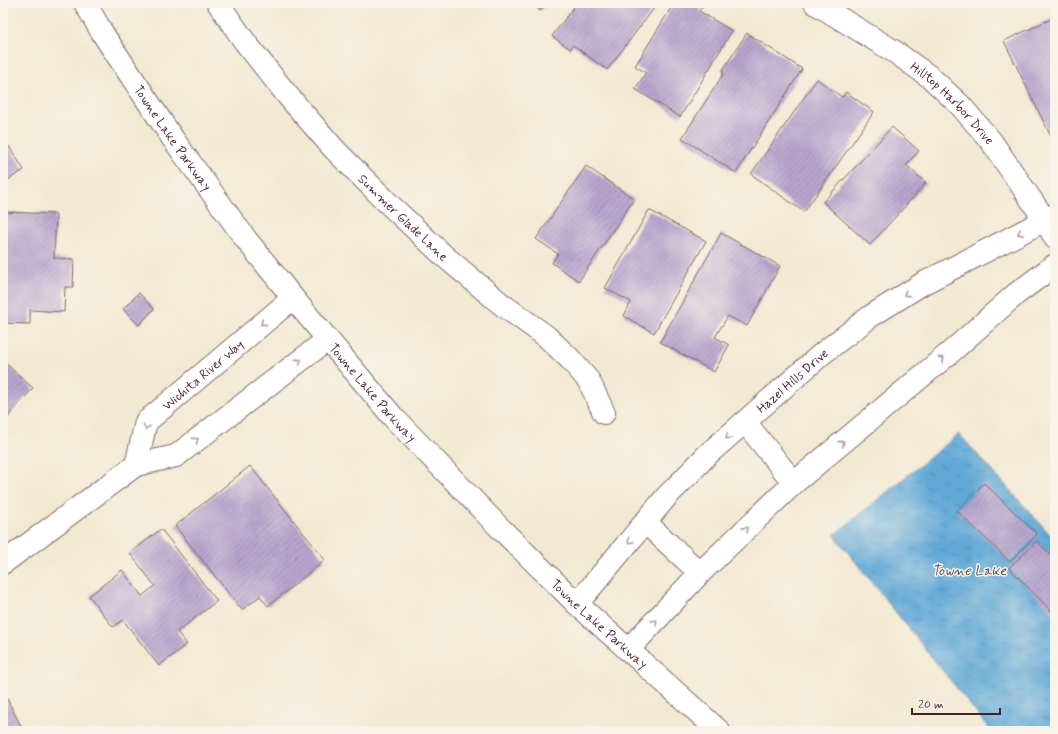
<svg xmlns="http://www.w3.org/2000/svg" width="1058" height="734" viewBox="0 0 1058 734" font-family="Mynerve,sans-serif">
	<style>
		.water { fill: url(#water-ripples); stroke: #566481 }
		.building { fill: url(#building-hatch) }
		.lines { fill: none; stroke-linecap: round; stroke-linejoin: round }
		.minor-casing { stroke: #846665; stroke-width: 24 }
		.tertiary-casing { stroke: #846665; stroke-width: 24 }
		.minor { stroke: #fff; stroke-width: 22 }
		.tertiary { stroke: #fff; stroke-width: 22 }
		.oneway { stroke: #ae9aa0 }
		.labels { text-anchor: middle; stroke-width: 3; stroke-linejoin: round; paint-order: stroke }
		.street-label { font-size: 13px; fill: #4a1f2b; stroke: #f7f3e8 }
		.water-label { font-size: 14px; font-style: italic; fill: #524f67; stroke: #f7f3e8 }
	</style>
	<defs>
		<pattern id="water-ripples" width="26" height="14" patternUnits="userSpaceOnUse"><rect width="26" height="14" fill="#61a9d7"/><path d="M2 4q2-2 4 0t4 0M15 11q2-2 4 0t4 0" fill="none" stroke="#5289af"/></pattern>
		<pattern id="building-hatch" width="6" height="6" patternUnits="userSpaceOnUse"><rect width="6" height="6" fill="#b6a6cf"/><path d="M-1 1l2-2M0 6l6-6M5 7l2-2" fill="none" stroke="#9687a8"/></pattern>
	</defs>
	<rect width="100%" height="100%" fill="#f7f3e8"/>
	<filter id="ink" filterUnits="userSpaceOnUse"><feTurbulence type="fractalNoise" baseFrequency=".025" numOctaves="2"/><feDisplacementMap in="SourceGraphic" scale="8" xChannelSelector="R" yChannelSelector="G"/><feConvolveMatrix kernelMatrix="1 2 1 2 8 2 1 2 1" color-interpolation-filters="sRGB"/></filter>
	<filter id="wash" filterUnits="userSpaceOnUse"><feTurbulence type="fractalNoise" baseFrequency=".012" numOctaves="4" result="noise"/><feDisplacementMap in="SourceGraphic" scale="16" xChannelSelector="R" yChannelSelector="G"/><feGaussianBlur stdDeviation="0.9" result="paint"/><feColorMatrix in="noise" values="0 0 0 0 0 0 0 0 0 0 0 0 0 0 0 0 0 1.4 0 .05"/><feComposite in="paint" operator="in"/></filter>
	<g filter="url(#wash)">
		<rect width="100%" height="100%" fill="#f1e9d2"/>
		<path class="water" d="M959 434 1055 540V731H991L834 535Z"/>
		<g id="blocks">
			<path class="building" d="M532 3H548L540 11Z
				M577 3H658L607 70 573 45 570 49 552 36Z
				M674 3H704L699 11 732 31 680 117 635 89 646 73 635 66Z
				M1055 17V145L1004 41Z
				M747 33 802 69 736 173 682 138 724 73 722 71Z
				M817 79 842 97 846 92 874 112 804 212 751 174Z
				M892 127 919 151 906 165 926 183 870 245 823 202Z
				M3 137 24 170 3 183Z
				M586 166 634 199 579 281 552 263 558 254 536 239Z
				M649 210 706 241 654 333 624 316 631 302 605 288Z
				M3 212 56 214 54 258 74 259 73 287H65L64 312 30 310V324L3 323Z
				M721 233 780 266 747 326 728 316 715 337 729 345 714 372 660 342Z
				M139 293 154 309 139 325 123 309Z
				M3 361 33 388 3 422Z
				M250 466 325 560 268 606 260 596 242 610 175 526Z
				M984 483 1037 534 1010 562 957 511Z
				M161 529 217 601 177 632 187 644 159 666 123 620 113 627 89 596 122 570 142 596 155 586 130 553Z
				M1037 541 1055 559V615L1009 568Z
				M3 691 22 728 16 731H3Z"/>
		</g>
	</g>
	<g filter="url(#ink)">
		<use href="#blocks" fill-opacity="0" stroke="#846665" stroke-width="1"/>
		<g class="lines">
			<defs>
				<g id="minor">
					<path id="s1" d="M218 3 245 42 288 96 335 150 391 206 443 255 500 303 546 336 570 359 589 381 604 413"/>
					<path id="s2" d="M815 3 895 52 930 77 960 105 991 141 1045 220 1055 238"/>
					<path d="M745 422 794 483"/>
					<path id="s3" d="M136 465 146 422 293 298"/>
					<path d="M645 522 700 573"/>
					<path d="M3 563 136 465 176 456 327 340"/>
					<path id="s4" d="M577 604 667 496 684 479 707 455 823 353 871 316 922 284 1055 215"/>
					<path d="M628 650 700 573 794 483 952 351 1016 294 1055 265"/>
				</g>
				<g id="tertiary">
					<path id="s5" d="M85 3 103 34 173 139 245 238 293 298 393 417 497 525 577 604 719 731"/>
				</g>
			</defs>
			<use href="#minor" class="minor-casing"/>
			<use href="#tertiary" class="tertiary-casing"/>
			<use href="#minor" class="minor"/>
			<use href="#tertiary" class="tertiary"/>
		</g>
		<defs><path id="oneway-chevron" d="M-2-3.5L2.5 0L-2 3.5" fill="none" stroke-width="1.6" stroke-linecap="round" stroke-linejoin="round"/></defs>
		<g class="oneway">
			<use href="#oneway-chevron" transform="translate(1020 233) rotate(153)"/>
			<use href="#oneway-chevron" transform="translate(906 294) rotate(148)"/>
			<use href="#oneway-chevron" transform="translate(263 323) rotate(139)"/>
			<use href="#oneway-chevron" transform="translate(942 359) rotate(-40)"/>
			<use href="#oneway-chevron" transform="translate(299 361) rotate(-37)"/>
			<use href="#oneway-chevron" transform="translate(146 427) rotate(109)"/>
			<use href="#oneway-chevron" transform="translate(728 437) rotate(138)"/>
			<use href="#oneway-chevron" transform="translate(196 440) rotate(-37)"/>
			<use href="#oneway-chevron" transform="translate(842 443) rotate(-40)"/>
			<use href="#oneway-chevron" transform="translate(746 529) rotate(-44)"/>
			<use href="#oneway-chevron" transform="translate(630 541) rotate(130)"/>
			<use href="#oneway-chevron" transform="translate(655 622) rotate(-47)"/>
		</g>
	</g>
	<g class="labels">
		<g class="street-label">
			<text dy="5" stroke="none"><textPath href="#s2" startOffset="171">Hilltop Harbor Drive</textPath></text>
			<text dy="5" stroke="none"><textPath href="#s5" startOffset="161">Towne Lake Parkway</textPath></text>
			<text dy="5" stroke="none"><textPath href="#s1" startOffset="284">Summer Glade Lane</textPath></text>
			<text dy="5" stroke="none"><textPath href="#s3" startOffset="118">Wichita River Way</textPath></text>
			<text dy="5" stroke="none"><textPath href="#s4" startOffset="311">Hazel Hills Drive</textPath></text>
			<text dy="5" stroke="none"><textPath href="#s5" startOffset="485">Towne Lake Parkway</textPath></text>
			<text dy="5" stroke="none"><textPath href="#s5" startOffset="809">Towne Lake Parkway</textPath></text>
		</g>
		<g class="water-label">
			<text x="969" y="575">Towne Lake</text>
		</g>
	</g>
	<rect width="1058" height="734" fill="none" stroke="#f7f3e8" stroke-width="16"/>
	<path d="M912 708v6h88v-6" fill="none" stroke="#4a1f2b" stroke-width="2"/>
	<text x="918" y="708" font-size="12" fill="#4a1f2b" stroke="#f7f3e8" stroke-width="3" paint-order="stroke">20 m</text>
</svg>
